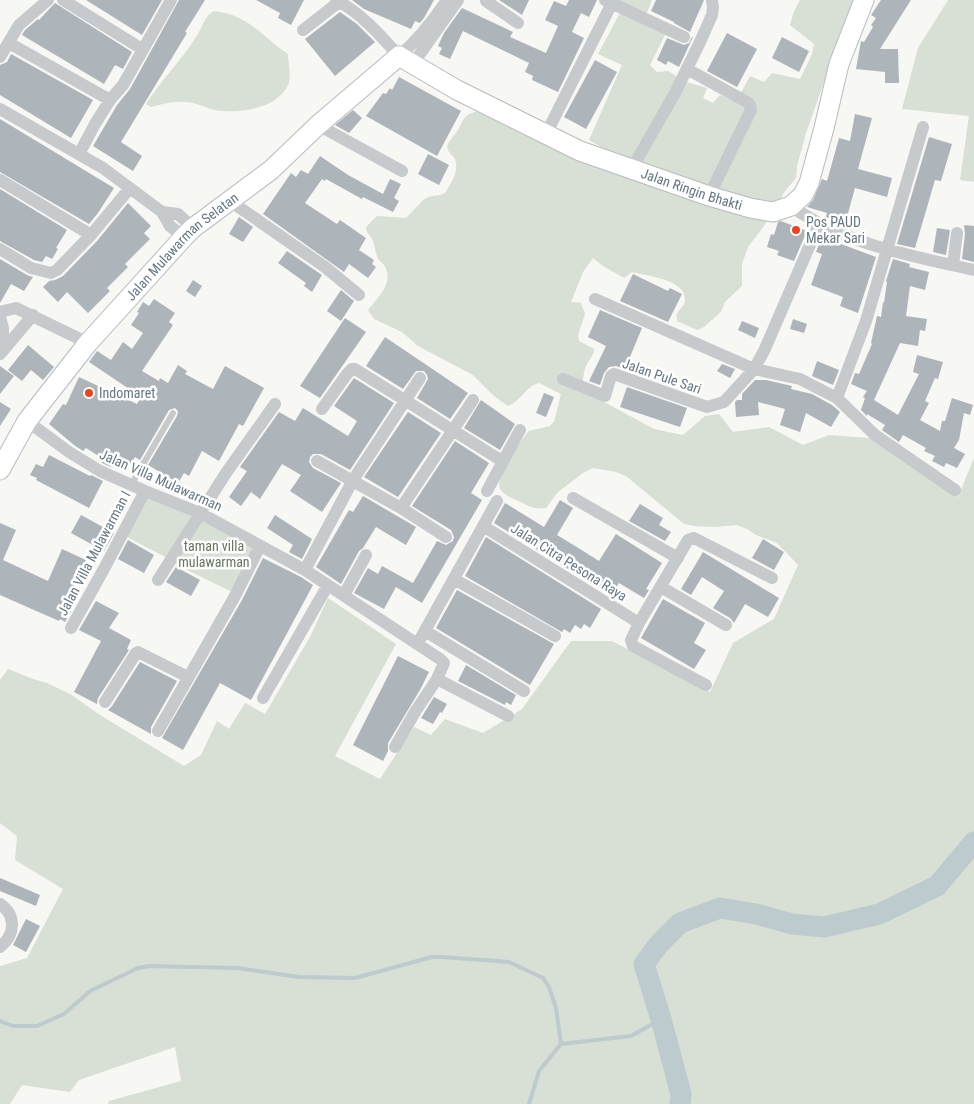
<svg xmlns="http://www.w3.org/2000/svg" width="974" height="1104" viewBox="0 0 974 1104" font-family="'Roboto Condensed',sans-serif">
	<style>
		.green { fill: #d8dfd4 }
		.lines { fill: none; stroke-linecap: round; stroke-linejoin: round }
		.stream { stroke: #bdcace; stroke-width: 4 }
		.river { stroke: #bdcace; stroke-width: 21 }
		.building { fill: #adb5bb }
		.secondary-casing { stroke: #b6bcc0; stroke-width: 21 }
		.lane { stroke: #c6cacd; stroke-width: 6 }
		.street { stroke: #c6cacd; stroke-width: 12 }
		.secondary { stroke: #fff; stroke-width: 19 }
		.poi-dot { fill: #ed431d; stroke: #fff; stroke-width: 2 }
		.labels { text-anchor: middle; stroke-width: 5; stroke-linejoin: round; paint-order: stroke }
		.street-label { font-size: 14px; fill: #647886; stroke: #fff }
		.poi-label { font-size: 14px; fill: #647886; stroke: #fff; text-anchor: start }
		.park-label { font-size: 14px; fill: #65785f; stroke: #fff }
	</style>
	<rect width="100%" height="100%" fill="#f7f7f3"/>
	<path class="green" d="M620 0H652L644 20 666 33 650 65 657 72 668 71 686 82 707 88 703 98 713 103 720 95 736 102 750 76 764 82 772 73 800 79 812 54 814 44 790 25 794 11 800 0H853L806 133 797 166 796 178 785 191 769 219 748 247 742 264V286L725 302 721 312 704 327 697 330 677 321C674 309 685 309 685 300 686 279 646 276 632 272L624 278 603 266 593 258 583 272 571 302 581 303 585 314 578 335 579 341 594 349C594 355 590 358 587 364 583 372 583 381 582 390L654 429 683 435 705 416 719 414 733 432 769 427 803 445 829 435 870 438 958 497 974 458V1104H108L109 1101 181 1081 175 1047 79 1080 70 1092 22 1085 10 1104H0V966L27 958 63 889 15 860 17 836 0 823V680L8 669 33 679 47 683 70 694 100 715 184 766 201 755 217 721 229 729 245 703 265 714 310 637 328 598 396 644 335 756 380 779 414 727 431 735 445 719 483 733 522 709 571 641H612L710 692 733 643 774 619 798 565 777 543 756 535 747 529 737 525 715 527 694 526 684 524 626 476 616 472 593 468 583 473 558 492 546 508C534 510 527 505 516 500 511 498 503 494 500 489 494 479 522 439 529 431L550 426 554 422 561 394 539 383C526 386 521 401 508 406L494 396 473 375 418 346 402 332 374 319 368 310C378 297 395 283 384 265 382 262 378 260 377 256 375 251 375 245 373 241 371 235 366 234 366 227L377 216 406 218C412 213 421 200 428 197 437 194 443 198 448 188 453 180 459 169 455 159 453 156 449 153 448 150 445 142 455 136 458 130 462 123 463 116 472 113 478 110 488 113 495 113L627 162 589 140 622 65 598 54 621 11Z
		M948 0H974V182L960 180 969 116 902 109 918 48Z
		M214 11C249 15 261 36 288 54 288 63 292 78 288 85 277 109 239 114 215 110 205 108 196 102 185 102 174 101 163 104 151 107L146 104C162 79 184 58 199 32 204 23 205 16 214 11Z
		M140 493 197 514 169 559 123 535Z
		M201 516 257 548 234 593 173 563Z"/>
	<g class="lines">
		<path class="stream" d="M0 1021 13 1026H37L64 1014 90 991 138 968 149 966 238 968 299 977 355 978 432 957H442L509 962 543 978 549 987 556 1008 561 1044
			M529 1104 539 1071 561 1044 631 1036 661 1019"/>
		<path class="river" d="M680 1104 681 1094 661 1019 644 964 659 944 680 923 720 908 756 914 792 924 824 927 879 914 937 886 974 842"/>
	</g>
	<path class="building" d="M86 0H162L142 35Z
		M179 0H205L185 32 187 33 121 142 142 156 133 171 93 146 117 105 130 89Z
		M256 0H304L291 25 278 18 280 13Z
		M352 0H434L424 18 420 23 415 21 411 29 364 9Z
		M499 0H529L522 15Z
		M569 0H597L589 17 581 13 572 32 584 38 558 92 532 80 533 76 525 72 529 63 463 31 450 59 439 54 442 48 438 46 444 33 462 8 513 32 510 37 546 53 558 26 545 20 554 1 566 6Z
		M656 0H704L690 32 674 23V22L651 11Z
		M881 0H911L880 49H898L899 83H885V72L856 69 861 41 864 42 873 27 871 25 876 18 871 15Z
		M55 3 132 52 123 69 115 65 104 84 22 35 25 30 38 19 39 20Z
		M340 12 357 24 375 42 335 76 305 39Z
		M727 33 757 49 737 87 707 71Z
		M692 37H693L679 67 668 61 666 65 657 60 667 38 684 45 689 43Z
		M782 37 809 51 799 72 772 58Z
		M11 54 93 100 71 138 0 95V65L7 62Z
		M595 60 617 72 586 129 564 117Z
		M399 77 461 111 437 156 366 116 383 93 386 94 390 88 392 90Z
		M353 110 362 118 349 133 335 125Z
		M855 114 872 118 858 169 892 178 887 197 855 188 845 224 826 217 827 213 807 207 813 200 822 179 827 181 839 138 850 141Z
		M0 119 114 188 98 213 89 224 0 172Z
		M929 137 952 144 941 181 935 180 915 248 897 244Z
		M428 154 449 165 439 185 418 174Z
		M320 156 348 175 383 194 390 179 401 184 394 198 399 201 393 212 363 197 362 199 326 179 325 181 322 179 305 203 337 224 340 220 366 238 359 250 374 260 372 264 376 267 368 278 349 264 344 272 263 214 291 173 296 177 301 170 308 174Z
		M0 189 67 230 56 248 58 249 52 259 46 256 42 262 34 260 0 241Z
		M128 203 151 226 144 233 150 239 125 264 128 267 107 288 110 291 88 313 67 292 58 302 43 287 49 281 55 280 63 276 97 241Z
		M239 217 253 227 243 242 229 234Z
		M781 221 807 231 794 261 777 255 779 251 767 247 771 234 774 235 778 222Z
		M964 225 974 226V262L962 259 965 234Z
		M937 228 950 230 946 255 933 252Z
		M822 237 876 257 858 313 840 306 843 297 811 285 822 254 816 252Z
		M287 251 322 275 312 292 304 286 306 283 278 263Z
		M0 259 27 275 33 277 24 291 11 284 0 303Z
		M893 259 910 264 909 267 929 272 925 290 910 286 906 316 927 319 925 331 920 330 918 346 900 343 874 400 898 415 919 374 913 372 917 355 943 362 938 379 935 378 925 401 929 403 920 420 940 431 942 421H945L952 398 973 405 970 415 964 413 959 440 954 448 965 454 957 468 946 463 944 467 932 461 935 456 924 451 926 448 903 435 899 442 882 430 885 425 867 414V416L861 410 865 398 863 397 867 391 851 384 855 373 859 374 872 344 871 343 877 316 881 317 883 302 884 303 887 282 886 281Z
		M633 274 668 291 670 288 682 294 668 322 620 301Z
		M193 280 202 286 195 297 186 291Z
		M341 290 354 301 341 321 327 311Z
		M154 299 175 313 169 322 173 325 142 371 159 381 160 378 168 383 178 365 187 371 185 374 213 389 225 366 264 388 243 426 239 424 219 461 202 451 189 476 184 473 178 483 148 465 177 416 178 411 175 408 169 410 140 460 135 457 127 469 114 461 111 467 104 464 98 460 100 457 86 448 83 451 74 445 49 424 63 404 66 405 79 377 137 404 141 397 89 362 97 351 111 360 123 342 132 349 143 333 131 325 139 313 137 312 143 302 149 306Z
		M600 310 642 328 625 369 616 366 609 367 604 373 600 385 589 381 606 346 588 337Z
		M345 318 366 332 320 398 300 386Z
		M793 319 807 324 804 333 790 329Z
		M742 321 759 328 755 338 738 330Z
		M385 337 468 393 450 419 417 398 428 379 427 375 424 371H416L403 389 366 366Z
		M28 345 54 367 43 380 31 370 22 381 8 370Z
		M817 361 839 370 833 385 812 376Z
		M722 364 735 369 730 378 717 371Z
		M0 366 14 376 0 394Z
		M354 378 394 403 350 470 321 454H313L310 457 309 462 313 468 341 483 322 512 290 491 301 475 282 464 260 499 251 492 241 506 229 497 247 471 240 467 279 412 295 421 303 408 348 436 357 421 334 406Z
		M755 380H766L792 386 791 389 812 394 832 405 840 412 831 427 806 413 800 432 780 425 785 409 758 402 759 415 736 417 735 402 737 400H742V394Z
		M627 387 687 408 680 427 620 407Z
		M544 393 554 397 546 417 536 413Z
		M481 400 515 424 500 450 464 428Z
		M0 402 11 409 0 426Z
		M408 412 441 433 398 497 364 477Z
		M455 441 489 463 471 493 482 500 422 603 396 587 384 609 354 593 368 568 378 574 382 566 413 583 437 541 446 545 453 541 454 537 451 530 412 506Z
		M49 455 90 476 91 475 103 481 89 508 36 480 37 478 30 475 36 464 43 467Z
		M363 496 416 527 406 545 376 527 363 548 359 551 341 584 316 567 349 510 353 512Z
		M560 500 573 508 557 535 580 549 599 561 616 534 662 563 646 589 649 590 644 598 619 583 612 594 610 595 494 523 505 503 544 527Z
		M640 504 663 518 659 525 671 532 665 541 629 521Z
		M81 515 114 533 104 551 71 533Z
		M275 515 312 539 302 559 289 552 293 545 267 528Z
		M0 523 16 530 3 560 48 581 62 549 86 560 66 604 73 608 65 622 60 619 59 621 0 595Z
		M486 537 601 609 590 628 584 624 581 629 575 625 570 633 564 629 562 632 465 576Z
		M763 539 784 552 774 570 752 558Z
		M128 540 154 555 144 573 118 559Z
		M703 552 779 598 768 617 745 604 734 623 730 618 713 608 724 591 702 577 691 595 681 589Z
		M263 558 301 577 313 585 251 700 220 683 183 750 162 738 242 600Z
		M176 567 200 580 191 596 166 582Z
		M457 590 554 644 530 685 436 628Z
		M663 599 705 623 694 643 706 650 694 669 641 638Z
		M96 601 119 613 109 628 131 640 127 649 129 650 98 698 97 704 74 692 101 641 79 630Z
		M398 656 429 672 420 690 388 743V751L383 761 353 745Z
		M140 662 177 681 151 727V734L108 710 112 706Z
		M466 665 516 695 511 705 506 702 505 705 458 681Z
		M434 697 447 704 442 713 440 712 433 724 421 718Z
		M0 878 40 895 36 906 0 891Z
		M26 919 40 926 26 952 13 945Z"/>
	<g class="lines">
		<defs>
			<g id="secondary">
				<path id="s1" d="M0 470 27 421 88 343 184 237 193 228 271 170 318 125 399 56 457 90 580 151 709 196 750 208 773 212 791 206 803 195 809 183 824 128 839 64 864 0"/>
			</g>
		</defs>
		<use href="#secondary" class="secondary-casing"/>
		<path class="lane" d="M131 485 173 413"/>
		<path class="street" d="M63 0 142 49
			M336 0C361 13 380 35 399 56 418 40 433 21 447 0
			M605 0 684 37
			M486 1 518 23
			M303 30 339 2
			M9 43 110 100
			M0 57 19 25 48 0
			M412 65 458 0
			M687 69 747 102 750 105 751 110 709 196
			M0 109 103 168 162 212 170 226 184 237
			M318 125 402 171
			M923 127 866 321 837 398 875 435 955 490
			M546 134 612 3
			M79 154 95 124 110 100 123 85 171 0
			M631 170 675 93 700 42 712 15 713 7 712 0
			M0 180 91 235
			M230 201 325 267 359 295
			M791 206C844 244 912 256 974 270
			M162 212 178 214 193 228
			M0 249 31 268 51 273 57 270 91 235 130 188
			M953 265 957 233
			M595 299 754 369 800 379 837 398
			M0 312 16 308 88 343
			M0 317 3 328V351
			M0 354 33 315
			M563 379 605 396 611 376 614 374 707 407 724 402 754 369 764 351 819 224
			M322 409 347 374 352 369H355L502 461
			M27 421 69 452 100 471 145 491 200 513 305 570 440 659 444 663 437 679 508 716
			M317 461 401 508 446 537
			M487 491 520 430
			M573 498 678 558
			M401 508 473 400
			M483 526 639 623 688 540 694 538 772 578
			M305 570 353 480 420 378
			M454 579 555 636
			M158 580 226 473 275 404
			M661 587 726 625
			M344 595 366 555
			M639 623 631 640 633 646 706 685
			M71 628 105 567 145 491
			M425 631 524 691
			M418 643 497 501
			M263 698 328 585
			M105 702 136 653 138 652 188 677
			M158 731 235 596 260 546
			M395 747 415 712 437 679
			M0 904C17 916 15 935 0 947"/>
		<use href="#secondary" class="secondary"/>
	</g>
	<g class="poi-dot">
		<circle cx="796" cy="230" r="5"/>
		<circle cx="89" cy="393" r="5"/>
	</g>
	<g class="labels">
		<g class="street-label">
			<text dy="5" stroke="none"><textPath href="#s1" startOffset="902">Jalan Ringin Bhakti</textPath></text>
			<text dy="5" stroke="none"><textPath href="#s1" startOffset="290">Jalan Mulawarman Selatan</textPath></text>
			<text transform="translate(662 376) rotate(19)" y="5">Jalan Pule Sari</text>
			<text transform="translate(161 480) rotate(24)" y="5">Jalan Villa Mulawarman</text>
			<text transform="translate(94 553) rotate(-62)" y="5">Jalan Villa Mulawarman I</text>
			<text transform="translate(569 562) rotate(32)" y="5">Jalan Citra Pesona Raya</text>
		</g>
		<g class="poi-label">
			<text x="806" y="227">Pos PAUD<tspan x="806" dy="16">Mekar Sari</tspan></text>
			<text x="99" y="398">Indomaret</text>
		</g>
		<g class="park-label">
			<text x="214" y="551">taman villa<tspan x="214" dy="16">mulawarman</tspan></text>
		</g>
	</g>
</svg>
